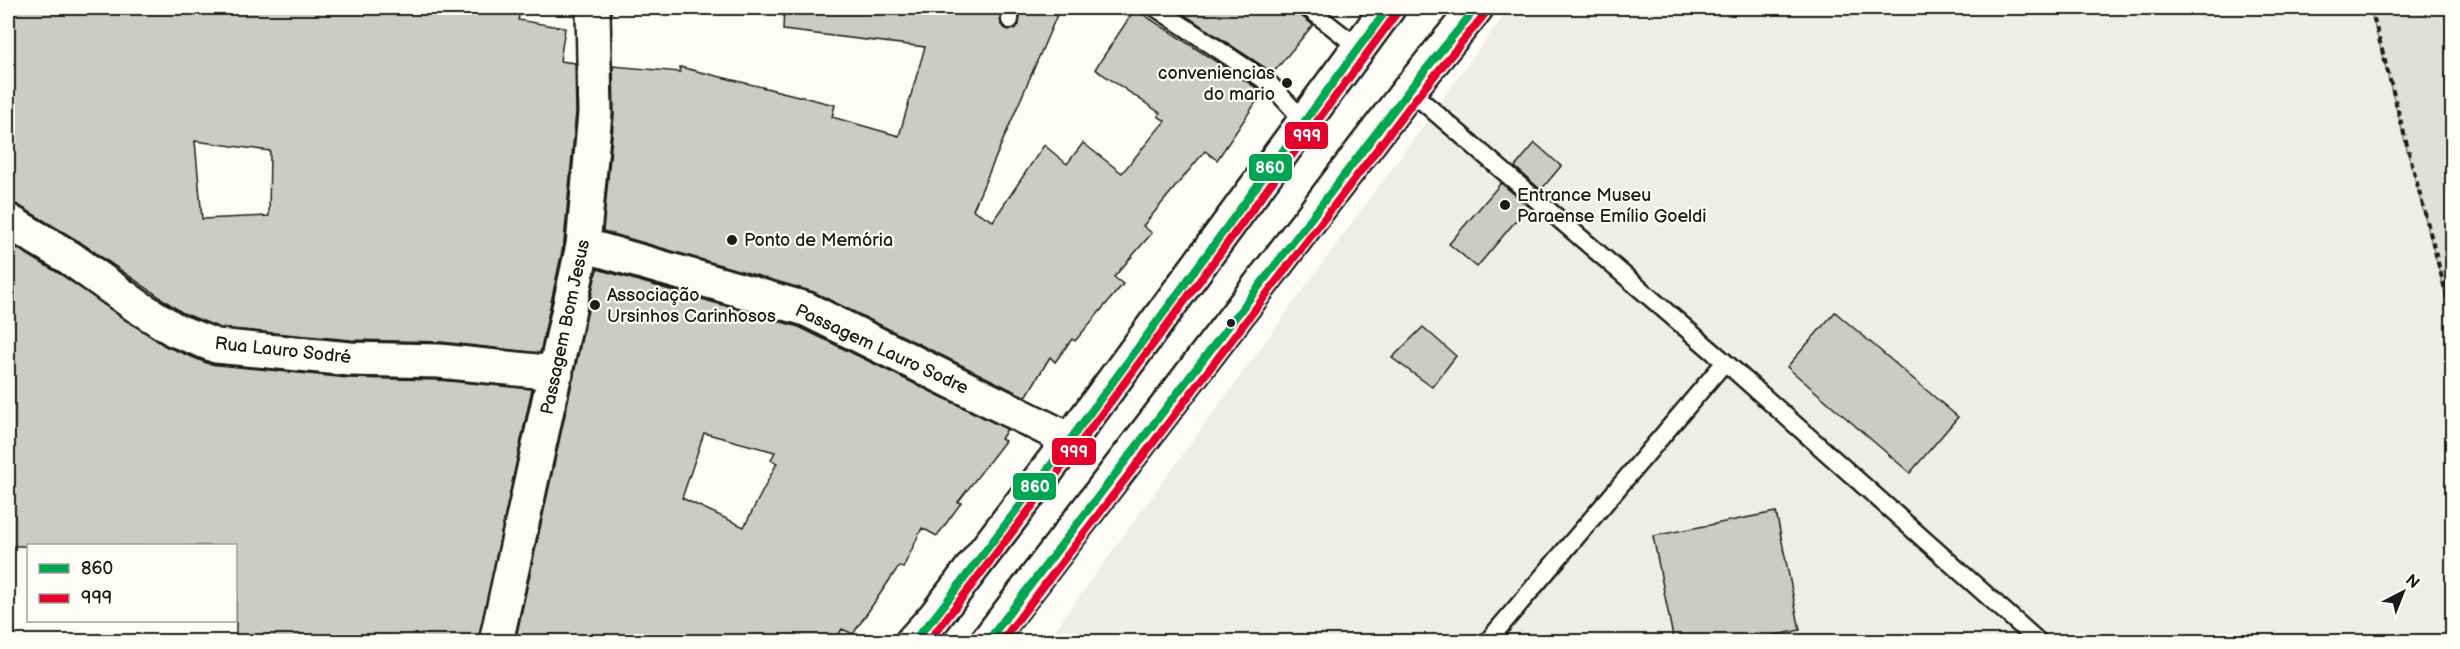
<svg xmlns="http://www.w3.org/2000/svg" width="2460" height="649" viewBox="0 0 2460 649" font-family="'Balsamiq Sans',sans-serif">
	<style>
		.built { fill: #eeede9 }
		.green { fill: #e0dfdb; stroke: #7e7e7c; stroke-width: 1.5 }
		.building { fill: #cccbc8; stroke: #1c1c1c; stroke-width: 1.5; fill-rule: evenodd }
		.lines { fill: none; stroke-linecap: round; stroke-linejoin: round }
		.service-casing { stroke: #1c1c1c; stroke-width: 21 }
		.minor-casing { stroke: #1c1c1c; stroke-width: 38 }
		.secondary-casing { stroke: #1c1c1c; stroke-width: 38 }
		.path { stroke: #1c1c1c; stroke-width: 4; stroke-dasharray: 6 4.5; stroke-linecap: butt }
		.service { stroke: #fdfcf7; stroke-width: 16 }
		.minor { stroke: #fdfcf7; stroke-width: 33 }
		.secondary { stroke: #fdfcf7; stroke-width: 33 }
		.bus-1-casing { stroke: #fdfcf7; stroke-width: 12 }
		.bus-2-casing { stroke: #fdfcf7; stroke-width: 12 }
		.bus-1 { stroke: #00a651; stroke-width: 8 }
		.bus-2 { stroke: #e4002b; stroke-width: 8 }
		.poi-dot { fill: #1c1c1c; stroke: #fdfcf7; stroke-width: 2 }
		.labels { text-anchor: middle; stroke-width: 4.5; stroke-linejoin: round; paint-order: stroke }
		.poi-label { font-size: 18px; fill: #1c1c1c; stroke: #fdfcf7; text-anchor: start }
		.street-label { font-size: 18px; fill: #1c1c1c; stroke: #fdfcf7 }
		.line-badge { stroke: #fdfcf7; stroke-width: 2 }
		.badge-label { font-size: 16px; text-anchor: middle; font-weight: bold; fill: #fff }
	</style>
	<rect width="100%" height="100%" fill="#fdfcf7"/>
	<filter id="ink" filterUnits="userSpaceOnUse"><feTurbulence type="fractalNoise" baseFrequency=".0167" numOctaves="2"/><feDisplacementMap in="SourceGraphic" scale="12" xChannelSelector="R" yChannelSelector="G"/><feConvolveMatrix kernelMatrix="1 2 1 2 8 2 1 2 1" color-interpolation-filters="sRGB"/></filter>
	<g filter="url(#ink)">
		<path class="built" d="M1509 8H2371L2452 316V641L1046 642Z"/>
		<path class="green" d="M2370 8H2452V320Z"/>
		<path class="building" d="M8 8H521L518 20 565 28 560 61 575 63 576 112 564 242 540 353 441 342 351 340 220 328 183 313 80 242 18 205 8 202ZM195 141 270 151 269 216 202 219Z
			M784 8H1000L1001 25 1009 30 1019 25 1020 8H1060L973 210 993 221 1044 145 1067 164 1083 143 1122 173 1165 121 1158 116 1160 113 1095 69 1135 9 1263 92 1217 160 1205 151 1143 226 1152 233 1114 277 1123 284 1075 341 1072 339 1055 362 1050 357 1026 397 814 292 603 231 614 115 613 66 680 72V67L835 105 832 117 899 136 925 47 783 30Z
			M1184 8H1298L1301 16 1313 25 1273 73 1180 12Z
			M1535 143 1561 166 1541 190 1515 167Z
			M1501 183 1528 206 1477 267 1449 244Z
			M8 243 60 274 165 346 209 364 348 378 438 380 532 389 478 642H236V546H8Z
			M597 269 799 327 1007 429 1001 439 1005 441 958 502 961 503 937 536 922 528 903 568 899 566 853 634 842 629 834 642H515ZM704 433 775 452 771 460 777 463 744 527 682 498Z
			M1835 312 1958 417 1910 473 1787 367Z
			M1423 327 1456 356 1432 387 1392 358Z
			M1776 512 1800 630 1744 642H1674L1653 536Z"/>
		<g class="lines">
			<defs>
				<path id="service" d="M1156 8 1269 83 1304 121
					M1308 8 1358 47
					M1010 20V8
					M1409 90 1725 362 2039 642
					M1487 642 1725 362"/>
				<path id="minor" d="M8 221 70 258 137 306 175 330 216 346 350 359 439 361 556 373
					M583 245 806 309 1070 440
					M496 642 583 245 595 113 593 8"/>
				<path id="secondary" d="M912 642 934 618 1070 440 1388 8
					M987 642 1409 90 1476 8"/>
			</defs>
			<use href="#service" class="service-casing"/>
			<use href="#minor" class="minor-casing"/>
			<use href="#secondary" class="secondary-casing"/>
			<path class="path" d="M2371 8 2452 316"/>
			<use href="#service" class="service"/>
			<use href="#minor" class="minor"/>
			<use href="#secondary" class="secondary"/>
			<defs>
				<path id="bus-1" d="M912 642 934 618 1070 440 1388 8
					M987 642 1409 90 1476 8"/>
				<path id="bus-2" d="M927 642 942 624 1078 446 1396 14
					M1001 642 1417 97 1484 15"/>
			</defs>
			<use href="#bus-1" class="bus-1-casing"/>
			<use href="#bus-2" class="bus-2-casing"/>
			<use href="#bus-1" class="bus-1"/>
			<use href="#bus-2" class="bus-2"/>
		</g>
	</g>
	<g class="poi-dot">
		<circle cx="1287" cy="83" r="6"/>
		<circle cx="1505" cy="205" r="6"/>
		<circle cx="732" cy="240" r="6"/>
		<circle cx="595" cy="305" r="6"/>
		<circle cx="1231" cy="323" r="5"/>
	</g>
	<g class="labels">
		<g class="poi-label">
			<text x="1275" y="79" text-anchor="end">conveniencias<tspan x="1275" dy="21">do mario</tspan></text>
			<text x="1517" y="201">Entrance Museu<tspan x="1517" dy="21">Paraense Emílio Goeldi</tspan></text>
			<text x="744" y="246">Ponto de Memória</text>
			<text x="607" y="301">Associação<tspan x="607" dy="21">Ursinhos Carinhosos</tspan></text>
		</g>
		<g class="street-label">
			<text transform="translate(565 327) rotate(-78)" y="6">Passagem Bom Jesus</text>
			<text transform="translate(882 349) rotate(25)" y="6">Passagem Lauro Sodre</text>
			<text transform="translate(283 350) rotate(6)" y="6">Rua Lauro Sodré</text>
		</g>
	</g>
	<g class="line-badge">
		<rect x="1284" y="121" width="45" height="29" rx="6" fill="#e4002b"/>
		<rect x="1248" y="153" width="45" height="29" rx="6" fill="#00a651"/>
		<rect x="1051" y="437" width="46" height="29" rx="6" fill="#e4002b"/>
		<rect x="1012" y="472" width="45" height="29" rx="6" fill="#00a651"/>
	</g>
	<g class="badge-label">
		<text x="1307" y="141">999</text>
		<text x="1270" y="173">860</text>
		<text x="1074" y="457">999</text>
		<text x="1035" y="492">860</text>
	</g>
	<rect width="2460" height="649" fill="none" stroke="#fdfcf7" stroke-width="30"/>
	<rect x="15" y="15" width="2430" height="619" fill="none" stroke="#1c1c1c" stroke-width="2" filter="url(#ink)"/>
	<rect x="27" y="544" width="210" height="78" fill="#fdfcf7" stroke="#a3a29f" stroke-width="1.5"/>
	<rect x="39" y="564" width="30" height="9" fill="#00a651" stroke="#a3a29f" stroke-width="1.5"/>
	<text x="81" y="574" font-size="18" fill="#1c1c1c">860</text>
	<rect x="39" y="594" width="30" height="9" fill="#e4002b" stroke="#a3a29f" stroke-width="1.5"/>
	<text x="81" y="604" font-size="18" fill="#1c1c1c">999</text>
	<g transform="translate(2403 592) rotate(42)" stroke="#fdfcf7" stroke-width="4.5" paint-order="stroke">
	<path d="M0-4.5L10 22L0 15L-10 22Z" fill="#1c1c1c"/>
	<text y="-9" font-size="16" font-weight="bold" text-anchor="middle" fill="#1c1c1c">N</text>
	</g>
</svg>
